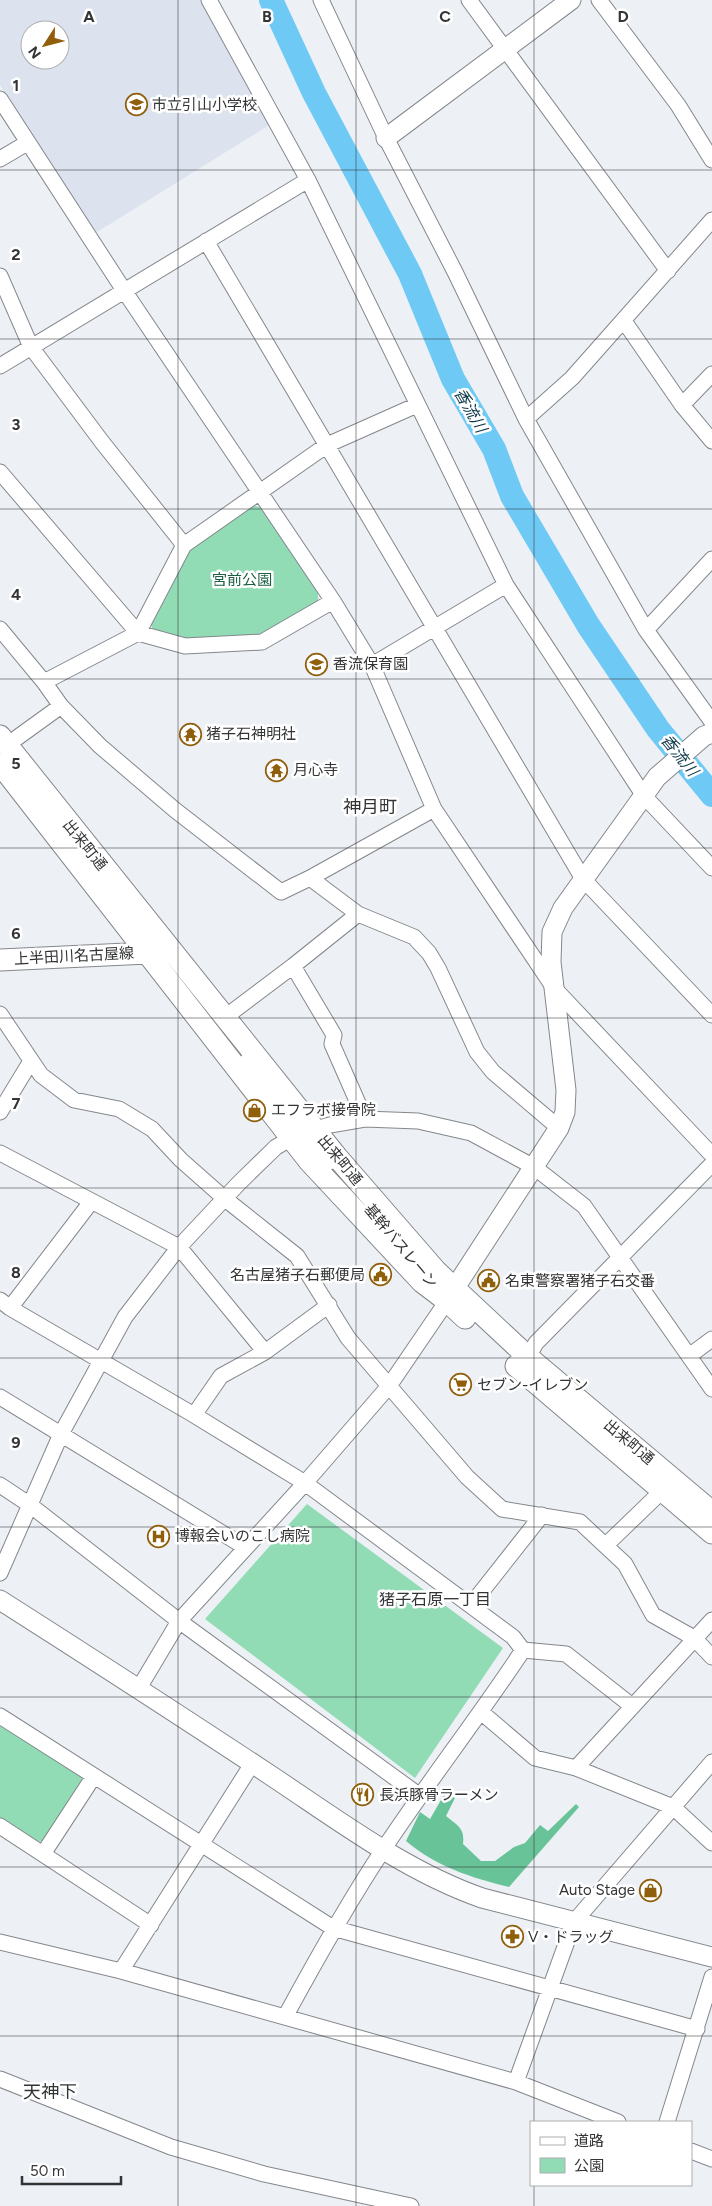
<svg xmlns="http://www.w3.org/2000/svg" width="712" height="2206" viewBox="0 0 712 2206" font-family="Figtree,'Noto Sans JP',sans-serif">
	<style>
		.built { fill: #dce3ee; fill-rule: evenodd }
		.green { fill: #91dcb5 }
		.forest { fill: #69c398 }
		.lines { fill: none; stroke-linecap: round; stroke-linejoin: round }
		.river { stroke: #6ecaf5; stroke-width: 24 }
		.minor-casing { stroke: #84878c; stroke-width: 17 }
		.tertiary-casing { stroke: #84878c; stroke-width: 21 }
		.secondary-casing { stroke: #84878c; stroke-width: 23 }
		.minor { stroke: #fff; stroke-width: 15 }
		.tertiary { stroke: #fff; stroke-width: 19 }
		.secondary { stroke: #fff; stroke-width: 21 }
		.grid { fill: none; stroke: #333436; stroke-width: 1; stroke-opacity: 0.55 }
		.labels { text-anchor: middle; stroke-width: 5; stroke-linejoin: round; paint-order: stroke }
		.poi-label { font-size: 15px; fill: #333436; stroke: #fff; text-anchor: start }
		.park-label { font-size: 15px; fill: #1c5f42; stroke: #fff }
		.street-label { font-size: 15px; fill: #333436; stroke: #fff }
		.water-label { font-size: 16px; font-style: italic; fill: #0e384a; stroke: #fff }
		.neighbourhood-label { font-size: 16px; fill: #333436; stroke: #fff }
		.quarter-label { font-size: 18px; fill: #333436; stroke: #fff }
		.grid-label { font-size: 16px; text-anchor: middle; font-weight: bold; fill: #333436; stroke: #fff; stroke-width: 5; stroke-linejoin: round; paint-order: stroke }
	</style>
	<rect width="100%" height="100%" fill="#edf1f6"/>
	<path class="built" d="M0 0H203L271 124 94 234 0 85ZM30 30H60V60H30Z"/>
	<path class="green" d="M251 505 260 507 318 592V601L258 635 189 640 153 629 150 623 190 548Z
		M307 1504 503 1648 415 1778 205 1619Z
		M0 1722 81 1773 83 1782 46 1840 37 1842 0 1818Z"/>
	<path class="forest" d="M445 1793 455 1798 446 1816C458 1826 465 1828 463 1844L481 1861H495L514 1847 525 1843 540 1825 548 1831 576 1804 579 1807 509 1887C472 1878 435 1866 406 1841L420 1812 430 1819Z"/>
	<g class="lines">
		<path class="river" d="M271 0 314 93 410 274 453 379 494 449 512 496 588 625 658 729 712 795"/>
		<defs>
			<path id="minor" d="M209 0 308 180 506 585 644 796 712 868
				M321 0 386 138 455 272 526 419 646 630 712 722
				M469 0 668 271
				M599 0 678 105 712 160
				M0 99 125 292 333 601 372 665 434 809 554 988 712 1155
				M0 159 27 143
				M206 241 583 879 712 1015
				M0 276 31 347 102 442 184 545
				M624 321 682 405 712 441
				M0 366 308 180
				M682 405 712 374
				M526 419 572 378 712 220
				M0 472 138 633 185 646 262 642 333 601
				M0 629 44 682 61 706 100 746 175 810 281 892 310 878 434 809
				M646 630 712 559
				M372 665 506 585
				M44 682 138 633 184 545 327 445 417 405
				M7 745 61 706
				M310 878 358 914 414 937 429 953 438 968 477 1052 493 1072 559 1128
				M293 966 334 1035 332 1044 365 1119
				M0 1014 41 1075 74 1100 119 1109 152 1129 181 1160 224 1198 297 1256 348 1338 467 1477 502 1509 580 1522 625 1564 653 1615 694 1638 712 1657
				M224 1018 293 966 358 914
				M247 1061 292 1118 308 1132
				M0 1112 31 1061
				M294 1130 316 1147 329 1162
				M0 1153 179 1247 265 1352
				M0 1300 10 1308 194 1415 305 1483 513 1637 523 1650C478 1718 428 1782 383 1850 347 1904 316 1960 285 2017
				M10 1308 91 1202
				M689 1356 712 1339
				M528 1357 536 1343 712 1164
				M0 1397 245 1547
				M194 1415 221 1376 265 1352 329 1305
				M0 1485 30 1505 179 1621 420 1796
				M606 1545 662 1491
				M0 1573 61 1434 125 1317 179 1247 239 1183 276 1147 299 1134 330 1125 365 1119 418 1121 471 1133 534 1167 584 1206 712 1389
				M471 1605 542 1515
				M523 1650 566 1654 632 1706
				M139 1688 179 1621 305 1483 389 1386 447 1301 441 1294
				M481 1712 535 1758 576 1768 673 1807 712 1843
				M0 1716 333 1928 697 2029
				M576 1768 712 1620
				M0 1826 151 1925
				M43 1854 94 1776
				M0 1942 121 1971 516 2082 618 2122
				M121 1971 252 1764
				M0 2079 171 2147 264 2174 411 2206
				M516 2082 574 1922 712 1762
				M667 2122 712 1977
				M691 2151 712 2159"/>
			<path id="tertiary" d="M386 138 571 0
				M447 1300 559 1128 565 1112 566 1090 551 962 552 932 563 908 657 777 704 736 712 733
				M0 1600C91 1658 181 1716 270 1775 338 1820 405 1871 482 1898L712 1957"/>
			<path id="secondary" d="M0 736 337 1157 436 1271 528 1357 712 1512
				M0 764 309 1161 422 1282 447 1301 465 1318
				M0 960 148 953
				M516 1366 712 1533"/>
		</defs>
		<use href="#minor" class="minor-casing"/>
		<use href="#tertiary" class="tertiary-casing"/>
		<use href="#secondary" class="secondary-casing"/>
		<use href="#minor" class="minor"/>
		<use href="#tertiary" class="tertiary"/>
		<use href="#secondary" class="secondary"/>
	</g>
	<path class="grid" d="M178 0V2206M356 0V2206M534 0V2122M0 170H712M0 339H712M0 509H712M0 679H712M0 848H712M0 1018H712M0 1188H712M0 1358H712M0 1527H712M0 1697H712M0 1867H712M0 2036H712M534 2185V2206"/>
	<defs>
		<symbol id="school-ring" viewBox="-11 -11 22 22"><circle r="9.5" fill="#fff" stroke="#905f0b" stroke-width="1.5"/><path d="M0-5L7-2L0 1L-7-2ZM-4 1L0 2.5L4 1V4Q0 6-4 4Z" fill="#905f0b"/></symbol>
		<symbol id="temple-ring" viewBox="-11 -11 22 22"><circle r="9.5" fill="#fff" stroke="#905f0b" stroke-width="1.5"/><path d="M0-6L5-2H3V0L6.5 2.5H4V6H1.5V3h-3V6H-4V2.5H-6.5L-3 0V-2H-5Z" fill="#905f0b"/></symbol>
		<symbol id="shop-ring" viewBox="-11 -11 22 22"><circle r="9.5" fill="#fff" stroke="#905f0b" stroke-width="1.5"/><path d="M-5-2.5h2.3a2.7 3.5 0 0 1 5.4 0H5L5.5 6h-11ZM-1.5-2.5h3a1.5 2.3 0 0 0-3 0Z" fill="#905f0b"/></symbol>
		<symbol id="civic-ring" viewBox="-11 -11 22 22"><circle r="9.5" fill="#fff" stroke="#905f0b" stroke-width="1.5"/><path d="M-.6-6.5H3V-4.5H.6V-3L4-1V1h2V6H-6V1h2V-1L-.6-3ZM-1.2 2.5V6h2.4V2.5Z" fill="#905f0b"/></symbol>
		<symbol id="supermarket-ring" viewBox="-11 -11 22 22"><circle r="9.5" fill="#fff" stroke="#905f0b" stroke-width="1.5"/><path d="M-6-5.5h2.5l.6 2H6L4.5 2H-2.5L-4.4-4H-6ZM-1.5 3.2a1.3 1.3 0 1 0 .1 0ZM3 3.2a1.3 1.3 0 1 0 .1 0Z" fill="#905f0b"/></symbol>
		<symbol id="hospital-ring" viewBox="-11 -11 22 22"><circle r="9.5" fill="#fff" stroke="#905f0b" stroke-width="1.5"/><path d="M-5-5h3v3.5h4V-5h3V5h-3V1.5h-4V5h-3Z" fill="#905f0b"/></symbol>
		<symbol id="restaurant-ring" viewBox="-11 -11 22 22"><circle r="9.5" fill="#fff" stroke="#905f0b" stroke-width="1.5"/><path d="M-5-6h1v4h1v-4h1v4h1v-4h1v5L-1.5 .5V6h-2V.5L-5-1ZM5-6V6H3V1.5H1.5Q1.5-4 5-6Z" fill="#905f0b"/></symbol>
		<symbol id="pharmacy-ring" viewBox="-11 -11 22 22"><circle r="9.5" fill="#fff" stroke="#905f0b" stroke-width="1.5"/><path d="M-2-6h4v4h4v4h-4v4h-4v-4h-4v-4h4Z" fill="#905f0b"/></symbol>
	</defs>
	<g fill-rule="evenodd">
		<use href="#school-ring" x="124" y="92" width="25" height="25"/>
		<use href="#school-ring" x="304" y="652" width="25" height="25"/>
		<use href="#temple-ring" x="178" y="722" width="25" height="25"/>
		<use href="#temple-ring" x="264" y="758" width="25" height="25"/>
		<use href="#shop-ring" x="242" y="1098" width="25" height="25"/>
		<use href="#civic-ring" x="368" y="1262" width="25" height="25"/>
		<use href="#civic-ring" x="476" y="1268" width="25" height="25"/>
		<use href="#supermarket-ring" x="448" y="1372" width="25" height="25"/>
		<use href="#hospital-ring" x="146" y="1524" width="25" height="25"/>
		<use href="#restaurant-ring" x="350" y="1782" width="25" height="25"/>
		<use href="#shop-ring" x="638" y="1878" width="25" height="25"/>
		<use href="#pharmacy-ring" x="500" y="1924" width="25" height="25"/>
	</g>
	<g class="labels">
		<g class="poi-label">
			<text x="152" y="110">市立引山小学校</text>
			<text x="333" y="669">香流保育園</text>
			<text x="206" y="739">猪子石神明社</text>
			<text x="293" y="775">月心寺</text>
			<text x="271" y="1115">エフラボ接骨院</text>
			<text x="365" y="1280" text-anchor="end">名古屋猪子石郵便局</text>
			<text x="505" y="1286">名東警察署猪子石交番</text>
			<text x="477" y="1390">セブン-イレブン</text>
			<text x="175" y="1541">博報会いのこし病院</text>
			<text x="379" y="1800">長浜豚骨ラーメン</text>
			<text x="635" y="1895" text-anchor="end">Auto Stage</text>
			<text x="528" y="1942">V・ドラッグ</text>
		</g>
		<g class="park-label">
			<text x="242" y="585">宮前公園</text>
		</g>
		<g class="street-label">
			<text transform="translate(85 845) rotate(51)" y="5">出来町通</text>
			<text transform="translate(74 956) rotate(-3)" y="5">上半田川名古屋線</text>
			<text transform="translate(340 1160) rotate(50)" y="5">出来町通</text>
			<text transform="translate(401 1246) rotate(50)" y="5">基幹バスレーン</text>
			<text transform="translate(629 1442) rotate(40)" y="5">出来町通</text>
		</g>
		<g class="water-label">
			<text transform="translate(471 410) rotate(60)" y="6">香流川</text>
			<text transform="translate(680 755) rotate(51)" y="6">香流川</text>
		</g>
		<g class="neighbourhood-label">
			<text x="435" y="1605">猪子石原一丁目</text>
		</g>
		<g class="quarter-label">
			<text x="370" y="813">神月町</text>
			<text x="50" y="2098">天神下</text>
		</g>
	</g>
	<g class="grid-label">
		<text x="89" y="22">A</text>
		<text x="267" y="22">B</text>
		<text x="445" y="22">C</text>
		<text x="623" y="22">D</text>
		<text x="16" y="91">1</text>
		<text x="16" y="260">2</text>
		<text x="16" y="430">3</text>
		<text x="16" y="600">4</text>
		<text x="16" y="769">5</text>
		<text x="16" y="939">6</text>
		<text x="16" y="1109">7</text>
		<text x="16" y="1278">8</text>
		<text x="16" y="1448">9</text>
	</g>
	<rect x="530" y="2121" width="162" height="65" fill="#ffffff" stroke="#adaeaf"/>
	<rect x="540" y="2137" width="25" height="8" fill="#ffffff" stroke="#adaeaf"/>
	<text x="574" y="2146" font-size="15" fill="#333436">道路</text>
	<rect x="540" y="2158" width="25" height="15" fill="#91dcb5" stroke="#adaeaf"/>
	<text x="574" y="2171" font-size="15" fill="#333436">公園</text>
	<g transform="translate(45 45) rotate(234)"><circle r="24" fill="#ffffff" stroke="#adaeaf"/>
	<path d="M0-4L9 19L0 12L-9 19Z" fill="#905f0b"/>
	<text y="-8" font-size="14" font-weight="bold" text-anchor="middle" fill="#333436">N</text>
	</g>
	<path d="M22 2176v8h99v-8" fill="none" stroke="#333436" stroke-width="2.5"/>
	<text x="30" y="2176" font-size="15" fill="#333436" stroke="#ffffff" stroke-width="4" paint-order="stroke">50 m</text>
</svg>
